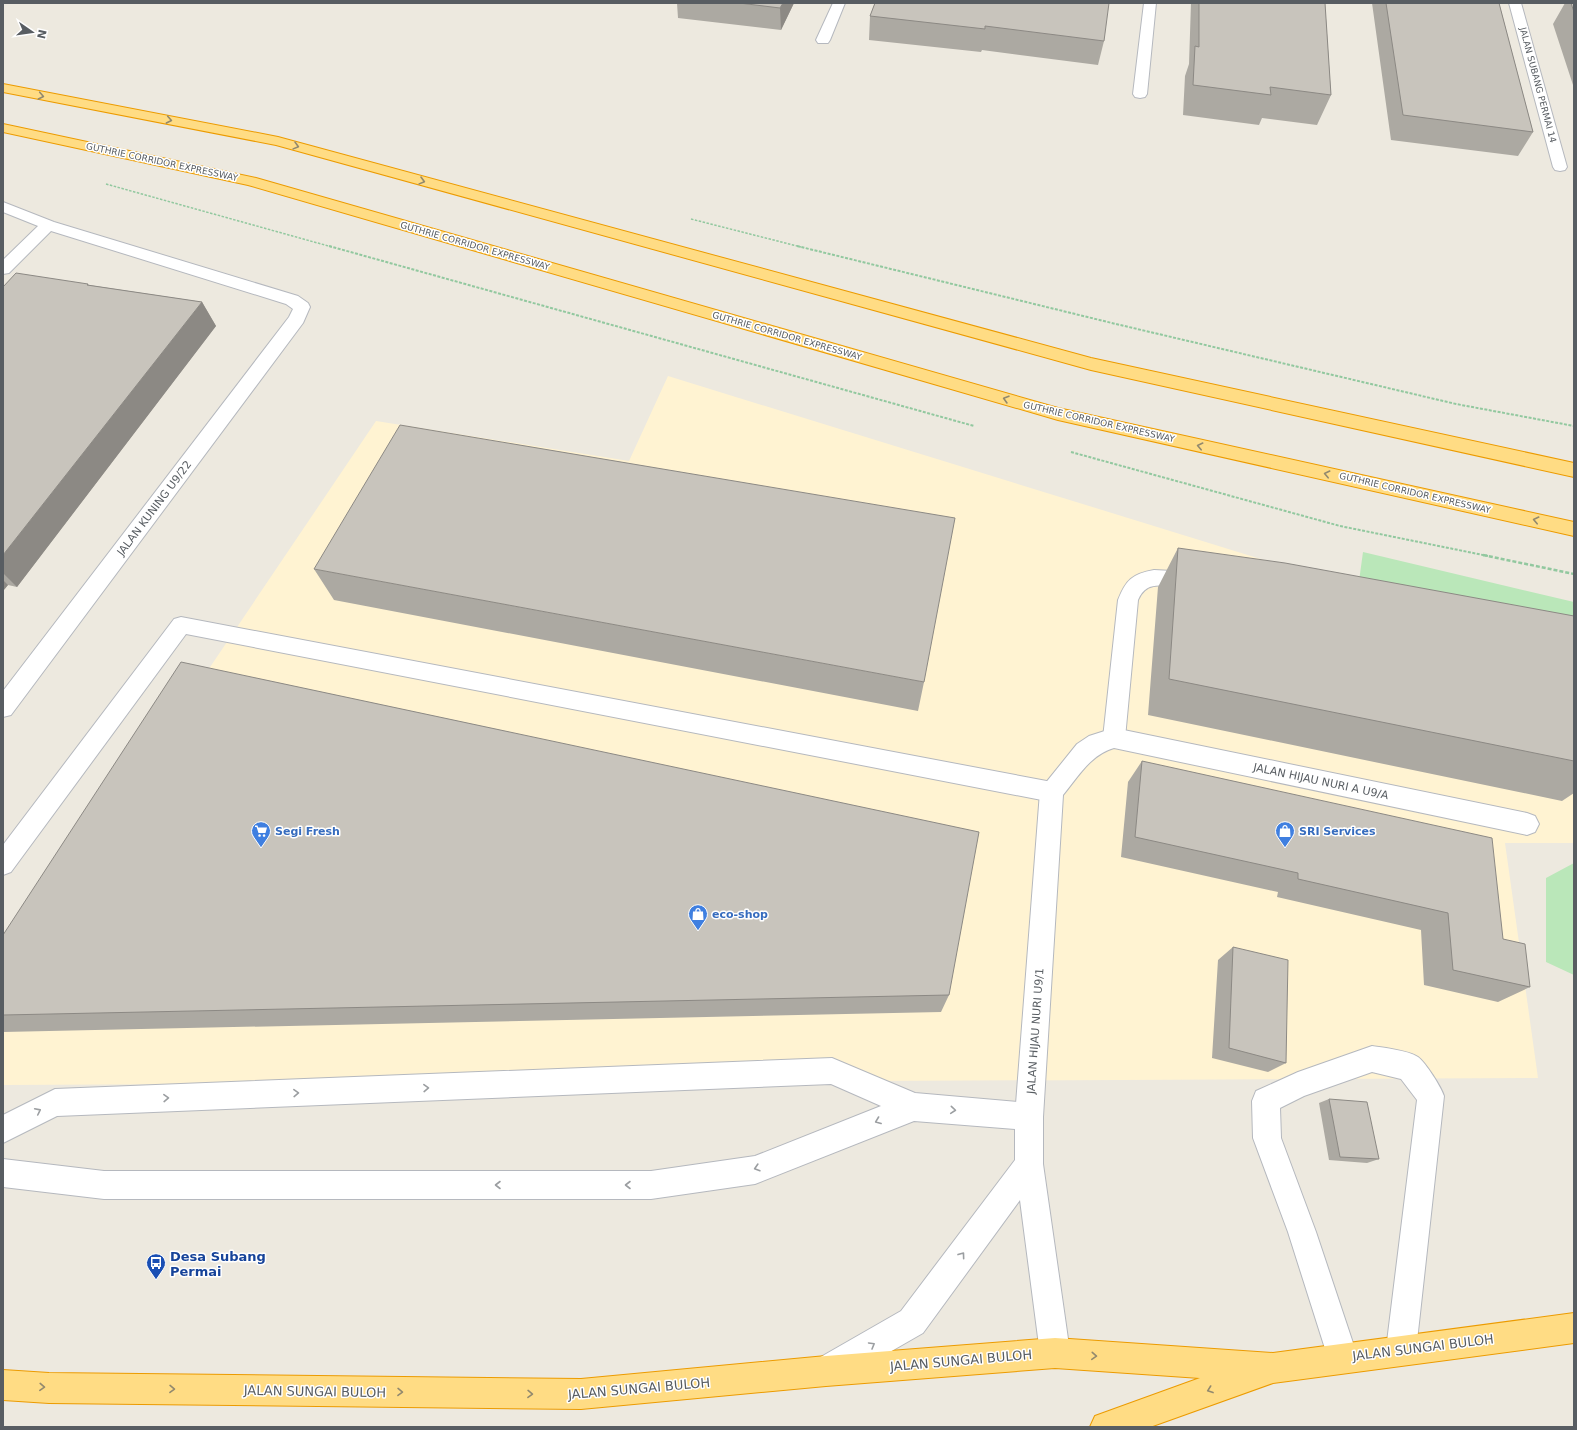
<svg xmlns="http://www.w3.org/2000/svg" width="1577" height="1430" viewBox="0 0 1577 1430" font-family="'DejaVu Sans',sans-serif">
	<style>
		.commercial { fill: #fff3d2 }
		.green { fill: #bae7b9 }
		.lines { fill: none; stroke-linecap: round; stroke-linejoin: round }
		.lane-casing { stroke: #b5b8be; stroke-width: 2 }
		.street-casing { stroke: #b5b8be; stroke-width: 2 }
		.highway-casing { stroke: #ec9b00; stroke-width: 2 }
		.path-far2 { stroke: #92c89f; stroke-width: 1.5; stroke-dasharray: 2.5 1.5; stroke-linecap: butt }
		.path-far1 { stroke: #92c89f; stroke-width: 2; stroke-dasharray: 3 1.5; stroke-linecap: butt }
		.path { stroke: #92c89f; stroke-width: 2.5; stroke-dasharray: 4 2; stroke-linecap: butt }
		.lane { fill: #fff; fill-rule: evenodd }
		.street { fill: #fff; fill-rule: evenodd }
		.highway { fill: #ffdc84; fill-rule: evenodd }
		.wall { fill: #aca9a2 }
		.shaded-wall { fill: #8c8984 }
		.building { fill: #c8c4bc; stroke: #8c8984 }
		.oneway { stroke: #92896e }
		.oneway2 { stroke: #9b9ea1 }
		.labels { text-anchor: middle; stroke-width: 3; stroke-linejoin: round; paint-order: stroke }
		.far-street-label { font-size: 9px; fill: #585d62; stroke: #fff }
		.street-label { font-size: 11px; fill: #585d62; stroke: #fff }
		.shop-label { font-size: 11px; font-weight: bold; fill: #366cbe; stroke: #fff; text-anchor: start }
		.near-transit-label { font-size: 13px; font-weight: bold; fill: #164399; stroke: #fff; text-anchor: start }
		.near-street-label { font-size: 13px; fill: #585d62; stroke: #fff }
	</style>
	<rect width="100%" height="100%" fill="#ede9df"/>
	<path class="commercial" d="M668 376 1559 651 1574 730V843H1505L1538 1078 3 1085V974L376 421 629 461Z"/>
	<path class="green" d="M1363 552 1574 602V652L1357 596Z
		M1574 863V975L1546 962V878Z"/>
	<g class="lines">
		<defs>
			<path id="lane" d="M1154 570 1173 571 1199 576 1202 582 1199 588C1179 594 1149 572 1138 600L1125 738 1122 745 1114 748 1106 745 1103 738 1118 600C1126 580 1132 574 1154 570Z
				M181 617 1052 782 1060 785 1064 792 1060 799 1052 802 186 634 11 872 3 875V845L174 619Z
				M1372 1046C1385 1048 1407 1050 1418 1057 1426 1063 1441 1087 1444 1096L1416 1350 1412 1361 1401 1365 1390 1361 1386 1350 1417 1100 1401 1079 1372 1072 1304 1096 1280 1108 1281 1138 1316 1232 1358 1358 1354 1369 1343 1373 1332 1369 1328 1358 1288 1232 1253 1138 1252 1101 1256 1091 1298 1072Z
				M832 1058 915 1093 1029 1103 1039 1107 1043 1117V1164L1070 1353 1066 1364 1055 1368 1044 1364 1040 1353 1020 1200 923 1333 841 1380 830 1384 819 1380 815 1369 819 1358 901 1311 1015 1160V1129L914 1121 755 1184 651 1199H104L3 1187V1159L104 1171H651L755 1156 881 1106 831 1084 57 1116 3 1143V1115L55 1089Z"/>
			<path id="street" d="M833 3H845L830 40 828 43H818L816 40Z
				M1144 3H1156L1147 94 1145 97 1140 98 1135 97 1133 94Z
				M1509 3H1521L1567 167 1565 170 1560 171 1555 170 1553 167Z
				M3 202 54 222 298 296 308 303 310 307 303 323 11 715 3 717V691L289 317 293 309 286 304 51 231 9 273 3 274V260L38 226 3 212Z
				M1114 728 1527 813 1535 816 1539 824 1535 832 1527 835 1114 748C1090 755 1078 777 1063 795L1043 1117 1039 1127 1029 1131 1019 1127 1015 1117 1040 792 1044 785 1077 744 1089 736Z"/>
			<path id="highway" d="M3 84 278 137 1091 358 1574 463V477L1091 370 276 145 3 92Z
				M3 124 256 178 1058 408 1574 522V536L1058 420 248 185 3 132Z
				M1574 1313V1343L1273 1383 1150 1427H1090L1095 1416 1200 1378 1055 1368 826 1386 581 1409 49 1403 3 1400V1370L49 1373 581 1379 826 1356 1055 1338 1273 1353Z"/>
		</defs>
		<use href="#lane" class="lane-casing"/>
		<use href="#street" class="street-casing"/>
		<use href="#highway" class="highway-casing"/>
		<path class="path-far2" d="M106 184 332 247
			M691 219 801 247"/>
		<path class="path-far1" d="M329 246 974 426
			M797 246 1116 324 1456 404 1574 426
			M1071 452 1340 526 1488 556"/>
		<path class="path" d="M1483 555 1574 574"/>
		<use href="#lane" class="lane"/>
		<use href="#street" class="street"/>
		<use href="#highway" class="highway"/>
	</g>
	<path class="wall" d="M677 3H794L781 30 678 18Z
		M875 3 1104 41 1098 65 982 50 981 52 869 40 870 16Z
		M1191 3H1325L1331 95 1317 125 1262 118 1259 125 1183 115 1185 76 1189 64Z
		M1372 3H1499L1533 132 1518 156 1391 140Z
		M1565 3H1574V88L1553 24Z
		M88 284 89 285 202 302 216 326 17 587 8 585 3 591V287Z
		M1178 548 1574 761V793L1562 801 1148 715 1158 587Z
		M314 569 924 682 918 711 334 600Z
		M1142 761 1503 939 1530 987 1498 1002 1424 985 1421 930 1277 897 1278 892 1121 857 1128 782Z
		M3 935 949 995 941 1012 3 1032Z
		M1233 947 1286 1063 1268 1072 1212 1058 1218 960Z
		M1329 1099 1379 1159 1367 1163 1329 1160 1319 1103Z"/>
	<path class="shaded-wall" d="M783 3H794L781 30 780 8Z
		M202 302 216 326 17 587 3 573V555Z
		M3 580 8 585 3 591Z"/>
	<path class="building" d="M739 3H783L780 8Z
		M875 3H1109L1104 41 985 26V29L870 16Z
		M1199 3H1325L1331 95 1270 87 1271 95 1193 85 1195 46 1199 47Z
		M1386 3H1499L1533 132 1403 115Z
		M1571 3H1574V12Z
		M16 273 88 284 87 285 202 302 3 555V287Z
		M400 425 955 518 924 682 314 569Z
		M1178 548 1285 563 1574 616V761L1169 679Z
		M181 662 979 832 949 995 3 1015V935Z
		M1142 761 1492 838 1503 939 1525 944 1530 987 1453 970 1448 913 1298 879V873L1135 837Z
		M1233 947 1288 960 1286 1063 1229 1048Z
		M1329 1099 1367 1102 1379 1159 1340 1157Z"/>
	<defs><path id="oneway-chevron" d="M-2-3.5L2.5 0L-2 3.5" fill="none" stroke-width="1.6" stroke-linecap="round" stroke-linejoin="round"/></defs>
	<g class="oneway">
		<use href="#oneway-chevron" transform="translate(41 96) rotate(11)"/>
		<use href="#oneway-chevron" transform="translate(169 120) rotate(11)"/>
		<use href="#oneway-chevron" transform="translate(296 146) rotate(15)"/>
		<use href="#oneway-chevron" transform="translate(422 181) rotate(15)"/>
		<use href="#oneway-chevron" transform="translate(1006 399) rotate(-164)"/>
		<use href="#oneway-chevron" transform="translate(1200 446) rotate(-167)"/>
		<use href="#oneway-chevron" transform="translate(1327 474) rotate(-167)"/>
		<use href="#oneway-chevron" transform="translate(1536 520) rotate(-167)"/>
		<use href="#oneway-chevron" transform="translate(1094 1356) rotate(4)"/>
		<use href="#oneway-chevron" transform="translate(42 1387) rotate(3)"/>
		<use href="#oneway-chevron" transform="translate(172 1389) rotate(1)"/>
		<use href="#oneway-chevron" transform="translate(1210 1390) rotate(160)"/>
		<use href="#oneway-chevron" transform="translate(400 1392) rotate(1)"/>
		<use href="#oneway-chevron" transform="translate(530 1394) rotate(1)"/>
	</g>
	<g class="oneway2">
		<use href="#oneway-chevron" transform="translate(426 1088) rotate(-2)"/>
		<use href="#oneway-chevron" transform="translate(296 1093) rotate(-2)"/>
		<use href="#oneway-chevron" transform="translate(166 1098) rotate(-2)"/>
		<use href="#oneway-chevron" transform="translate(953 1110) rotate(5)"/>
		<use href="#oneway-chevron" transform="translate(38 1111) rotate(-26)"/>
		<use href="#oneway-chevron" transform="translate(878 1121) rotate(159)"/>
		<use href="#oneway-chevron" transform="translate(757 1168) rotate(163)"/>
		<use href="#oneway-chevron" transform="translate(498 1185) rotate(180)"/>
		<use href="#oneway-chevron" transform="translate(628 1185) rotate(180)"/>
		<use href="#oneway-chevron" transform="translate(962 1255) rotate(-54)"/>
		<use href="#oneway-chevron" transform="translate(872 1345) rotate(-30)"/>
	</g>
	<defs>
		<symbol id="supermarket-pin" viewBox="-11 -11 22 30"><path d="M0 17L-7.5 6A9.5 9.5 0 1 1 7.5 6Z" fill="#3f7fe0" stroke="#fff"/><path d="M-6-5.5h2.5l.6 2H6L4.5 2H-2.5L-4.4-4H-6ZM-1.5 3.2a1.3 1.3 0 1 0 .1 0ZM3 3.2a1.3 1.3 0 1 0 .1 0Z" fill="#fff"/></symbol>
		<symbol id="shop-pin" viewBox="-11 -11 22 30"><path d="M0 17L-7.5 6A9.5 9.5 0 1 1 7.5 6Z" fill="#3f7fe0" stroke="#fff"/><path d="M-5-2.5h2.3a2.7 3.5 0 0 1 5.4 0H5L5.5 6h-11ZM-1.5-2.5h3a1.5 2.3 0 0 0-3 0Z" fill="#fff"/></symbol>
		<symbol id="bus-pin" viewBox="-11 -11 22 30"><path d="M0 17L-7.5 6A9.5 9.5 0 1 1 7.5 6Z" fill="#1a4fb4" stroke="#fff"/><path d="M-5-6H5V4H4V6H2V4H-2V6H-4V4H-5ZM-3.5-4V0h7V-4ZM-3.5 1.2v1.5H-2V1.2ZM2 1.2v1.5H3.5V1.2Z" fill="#fff"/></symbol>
	</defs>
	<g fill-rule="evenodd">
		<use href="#supermarket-pin" x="250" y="820" width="22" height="30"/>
		<use href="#shop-pin" x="1274" y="820" width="22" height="30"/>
		<use href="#shop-pin" x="687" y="903" width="22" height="30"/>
		<use href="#bus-pin" x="145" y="1252" width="22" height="30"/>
	</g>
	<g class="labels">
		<g class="far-street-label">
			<text transform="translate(1538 85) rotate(75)" y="3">JALAN SUBANG PERMAI 14</text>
			<text transform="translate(162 162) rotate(12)" y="3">GUTHRIE CORRIDOR EXPRESSWAY</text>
			<text transform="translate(475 246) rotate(16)" y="3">GUTHRIE CORRIDOR EXPRESSWAY</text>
			<text transform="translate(787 336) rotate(16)" y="3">GUTHRIE CORRIDOR EXPRESSWAY</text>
			<text transform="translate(1099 422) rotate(13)" y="3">GUTHRIE CORRIDOR EXPRESSWAY</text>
			<text transform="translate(1415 493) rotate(13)" y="3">GUTHRIE CORRIDOR EXPRESSWAY</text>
		</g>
		<g class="street-label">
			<text transform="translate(154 508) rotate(-53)" y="4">JALAN KUNING U9/22</text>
			<text transform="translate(1321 781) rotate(12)" y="4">JALAN HIJAU NURI A U9/A</text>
			<text transform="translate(1035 1031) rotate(-86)" y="4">JALAN HIJAU NURI U9/1</text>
		</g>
		<g class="shop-label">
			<text x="275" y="835">Segi Fresh</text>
			<text x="1299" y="835">SRI Services</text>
			<text x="712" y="918">eco-shop</text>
		</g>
		<g class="near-transit-label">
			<text x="170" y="1261">Desa Subang<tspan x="170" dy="15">Permai</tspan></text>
		</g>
		<g class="near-street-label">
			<text transform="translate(1423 1347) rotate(-7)" y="5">JALAN SUNGAI BULOH</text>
			<text transform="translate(961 1360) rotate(-5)" y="5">JALAN SUNGAI BULOH</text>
			<text transform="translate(639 1388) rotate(-5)" y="5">JALAN SUNGAI BULOH</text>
			<text transform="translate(315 1391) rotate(1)" y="5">JALAN SUNGAI BULOH</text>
		</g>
	</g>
	<rect width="1577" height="1430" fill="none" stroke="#585d62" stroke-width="8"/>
	<g transform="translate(32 32) rotate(103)" stroke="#ffffff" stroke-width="3" paint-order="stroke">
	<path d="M0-3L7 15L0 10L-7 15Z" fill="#585d62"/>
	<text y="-6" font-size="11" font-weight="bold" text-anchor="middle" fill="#585d62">N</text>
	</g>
</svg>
